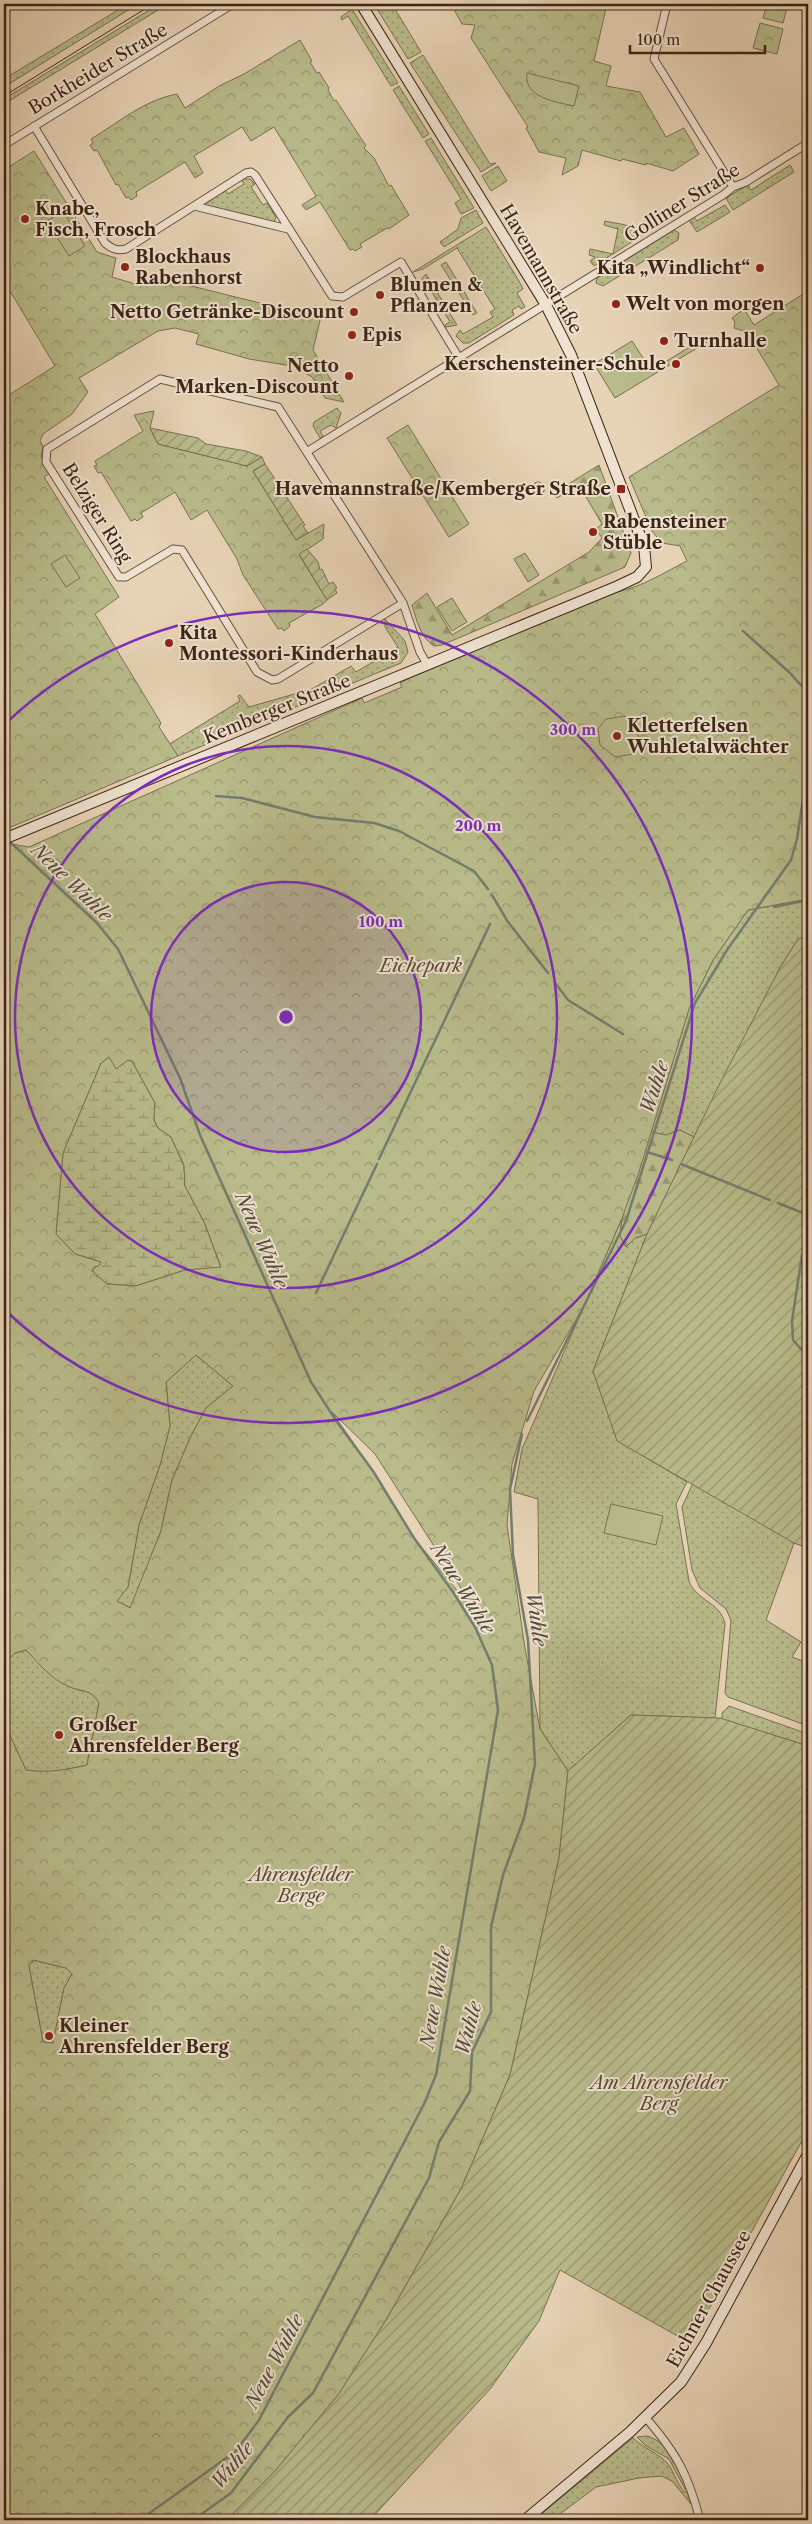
<svg xmlns="http://www.w3.org/2000/svg" width="812" height="2524" viewBox="0 0 812 2524" font-family="'Libre Caslon Text',serif">
	<style>
		.grass { fill: url(#grass-dots); stroke: #7a7050 }
		.forest { fill: url(#forest-firs); stroke: #7a7050 }
		.wetland { fill: url(#wetland-marsh); stroke: #7a7050 }
		.park { fill: url(#park-crowns); stroke: #7a7050; fill-rule: evenodd }
		.garden { fill: url(#garden-furrows); stroke: #7a7050 }
		.pitch { fill: #b9bb8b; stroke: #7a7050 }
		.lines { fill: none; stroke-linecap: round; stroke-linejoin: round }
		.stream { stroke: #737e6e; stroke-width: 2.5 }
		.street-casing { stroke: #67503e; stroke-width: 9 }
		.secondary-casing { stroke: #3c2516; stroke-width: 12 }
		.street { stroke: #efe2d0; stroke-width: 7 }
		.secondary { stroke: #efe2d0; stroke-width: 10 }
		.tram { stroke: #3c2516; stroke-width: 1 }
		.ring { fill: none; stroke: #7b2cbf; stroke-width: 2.5 }
		.poi-dot { fill: #8f2418; stroke: #efe2d0; stroke-width: 2 }
		.labels { text-anchor: middle; stroke-width: 4; stroke-linejoin: round; paint-order: stroke }
		.street-label { font-size: 18px; fill: #3c2516; stroke: #efe2d0 }
		.poi-label { font-size: 18px; font-weight: bold; fill: #3c2516; stroke: #efe2d0; text-anchor: start }
		.park-label { font-size: 18px; font-style: italic; fill: #5b4a33; stroke: #efe2d0 }
		.water-label { font-size: 19px; font-style: italic; fill: #534a3a; stroke: #efe2d0 }
		.centre { fill: #7b2cbf; stroke: #efe2d0; stroke-width: 2.5 }
		.ring-label { font-size: 15px; text-anchor: middle; font-weight: bold; fill: #7b2cbf; stroke: #efe2d0; stroke-width: 4; stroke-linejoin: round; paint-order: stroke }
	</style>
	<defs>
		<pattern id="grass-dots" width="8" height="8" patternUnits="userSpaceOnUse" patternTransform="scale(1.25)"><rect width="8" height="8" fill="#b9bb8b"/><path d="M2 2h.1M6 6h.1" fill="none" stroke="#989871" stroke-width="1.8" stroke-linecap="round"/></pattern>
		<pattern id="forest-firs" width="22" height="20" patternUnits="userSpaceOnUse" patternTransform="scale(1.25)"><rect width="22" height="20" fill="#b9bb8b"/><path d="M5 1l3.5 6h-7zM16 11l3.5 6h-7z" fill="#989871"/></pattern>
		<pattern id="wetland-marsh" width="20" height="14" patternUnits="userSpaceOnUse" patternTransform="scale(1.25)"><rect width="20" height="14" fill="#b9bb8b"/><path d="M1 5h8M5 5V1M11 12h8M15 12V8" fill="none" stroke="#989871"/></pattern>
		<pattern id="park-crowns" width="20" height="18" patternUnits="userSpaceOnUse" patternTransform="scale(1.25)"><rect width="20" height="18" fill="#b9bb8b"/><path d="M2 6a3 3 0 1 1 6 0M12 15a3 3 0 1 1 6 0" fill="none" stroke="#989871"/></pattern>
		<pattern id="garden-furrows" width="10" height="10" patternUnits="userSpaceOnUse" patternTransform="scale(1.25)"><rect width="10" height="10" fill="#b9bb8b"/><path d="M-1 1l2-2M0 10L10 0M9 11l2-2" fill="none" stroke="#989871"/></pattern>
	</defs>
	<rect width="100%" height="100%" fill="#e7d3b6"/>
	<filter id="stains"><feTurbulence type="fractalNoise" baseFrequency=".004" numOctaves="4"/><feColorMatrix values="0 0 0 0 .2 0 0 0 0 .09 0 0 0 0 .02 0 0 0 .5 -.17"/></filter>
	<radialGradient id="worn" r=".72"><stop offset=".6" stop-color="#630" stop-opacity="0"/><stop offset="1" stop-color="#630" stop-opacity=".3"/></radialGradient>
	<path class="grass" d="M128 4H138L4 87V79Z
		M159 4H168L4 104V99Z
		M374 4H392L421 52 408 59Z
		M352 9 398 83 391 86 348 16 342 20 341 17Z
		M423 55 490 164 496 163 481 172 410 63Z
		M399 86 429 134 423 138 393 90Z
		M431 138 474 208 461 214 455 203 461 199 425 141Z
		M790 165 794 172 733 210 726 198 748 185 751 190Z
		M498 166 507 181 491 191 482 176Z
		M241 179H250L255 184 251 187 263 205 267 203 276 217 274 222 204 205 225 190 228 194 244 184Z
		M725 205 730 212 697 232 689 220 694 217 697 221Z
		M476 210 483 223 444 247 440 242 458 229 461 218Z
		M605 221C617 224 636 224 641 236L594 266 590 261 595 257 589 255 590 249 613 254 618 229 604 225Z
		M486 227 519 281 523 289 517 293 525 307 521 309 519 306 512 310 514 315 469 343H463L456 336 460 330 463 334 493 317 490 312 495 309 457 248 423 269 413 272Z
		M674 230 679 233 678 240 603 286 596 283 597 278Z
		M446 262 477 313 473 315 441 265Z
		M426 274 457 325 446 327 445 325 450 322 425 281 419 282Z
		M337 408 341 413 336 428 331 425 320 431 323 436 320 438 313 426 314 422Z
		M385 619 405 641 408 652 401 663 178 756 168 745 240 701 238 696 240 695 249 707 312 689 351 666 356 672 398 647 385 627Z
		M808 899V935L798 939 781 966 694 1137 680 1130 666 1135 651 1132 689 1009 713 960 748 910Z
		M622 1218 620 1236 626 1247 635 1238 647 1234 593 1371 618 1441 687 1482 676 1504 689 1581C696 1601 721 1602 725 1624L715 1718 631 1715 568 1771 540 1729 538 1499 514 1492 522 1449Z
		M196 1355 233 1386 206 1408 191 1436 172 1480 161 1531 131 1608 116 1601 128 1587 139 1525 160 1465 170 1426 166 1382Z
		M693 1483 808 1548 794 1543 766 1620 801 1642 792 1657 808 1663V1726L728 1697 725 1693 731 1620 726 1609 700 1588 692 1570 682 1507Z
		M26 1650C39 1662 53 1677 69 1686 81 1694 89 1686 99 1703L87 1765 48 1773 26 1770 4 1723V1664L15 1653Z
		M729 1706 808 1734V1746L722 1719V1713Z
		M32 1960 66 1968 72 1974 64 1988 53 2043 43 2042 29 1966Z
		M647 2436C670 2443 679 2468 687 2489H685L669 2459 645 2445 637 2437Z
		M633 2438C642 2447 663 2456 668 2464 675 2472 678 2490 688 2493L691 2504 672 2481 661 2476 639 2478 596 2487 552 2520H534Z"/>
	<path class="forest" d="M599 465 631 553 625 567 442 645 434 646C420 637 417 621 412 605L427 593 452 635 589 552 602 538 596 529 602 524 579 485 557 498 554 493Z
		M680 1130 694 1137 647 1234 635 1238 626 1247 620 1236 622 1218 651 1132 666 1135Z"/>
	<path class="wetland" d="M109 1057 132 1061 155 1103 154 1120 158 1128 171 1137 184 1166 185 1186 205 1224 221 1268 185 1270 136 1286 107 1284 91 1271 97 1266 96 1260 75 1254 56 1234 63 1153 101 1063Z"/>
	<path class="park" d="M451 4H607L594 61 611 66 606 86 640 92 666 137 684 128 699 154 673 171 646 163V165L622 159 621 161 582 150 578 166 562 175 566 158 539 152 526 128 528 127 471 38 475 25 462 24Z
		M760 23 783 29 777 54 753 48Z
		M300 40 312 61 310 62 317 73 319 72 329 88 328 90 334 101 336 100 366 146 364 148 374 158 389 186 391 185 409 215 389 229 387 228 360 244 362 247 355 251 353 249 350 250 320 202 306 210 302 205 316 196 274 127 251 141 242 127 194 156 203 173 195 178 185 162 136 192 137 196 131 200 129 197 126 198 118 184 116 185 97 150 94 151 90 145 93 143 91 139C118 123 144 100 177 94L185 108 221 85 244 74Z
		M34 151 97 252 116 258 112 277 135 284 139 273 292 311 317 306 321 316 313 350 344 402 325 398 312 377 298 369V367L249 359 196 344 199 334 175 328 158 331 79 378 88 392 72 414 43 434 40 441 43 446 41 456 49 474 44 477 119 597 95 614 161 723 159 727 178 756 4 830V398L55 366 4 281V170Z
		M808 291V899L748 910 713 960 689 1009 639 1172 622 1218 583 1308 534 1391 512 1464 507 1525 525 1648 540 1729 568 1771 559 1858 510 2075 461 2189 386 2320 338 2395 275 2471 227 2520H4V1723L26 1770C48 1773 66 1770 87 1765L99 1703C91 1689 83 1692 70 1687 50 1679 40 1664 26 1650L15 1653 4 1664V848L11 844 29 847 351 703 362 698 364 703 402 687 400 683 410 678 617 592C644 586 663 573 687 561L680 546 662 543 652 531 629 477 779 385 747 332 734 328 735 322 732 318 744 309 754 325ZM109 1057 116 1069 128 1060 132 1061 155 1103 154 1120 158 1128 171 1137 184 1165 185 1186 205 1224 221 1267 185 1270 136 1286 107 1284 92 1271 94 1267 99 1266 101 1262 75 1254 56 1234 63 1153 101 1063ZM196 1355 233 1386 206 1408 191 1436 172 1480 161 1531 130 1608 117 1601 128 1587 139 1525 160 1465 170 1426 166 1382ZM332 1412 375 1454 482 1621 414 1538 373 1471ZM33 1960 66 1968 72 1974 64 1988 53 2043 43 2042 29 1966Z
		M154 411 150 428 158 444 247 466 262 457 265 464 253 471 296 540 324 524 323 539 299 555 327 600 323 604 289 623 290 626 284 631 282 628 278 629 243 575 237 559 207 510 191 520 175 492 141 513 143 517 137 521 135 519 131 521 101 472 98 473 94 466 97 465 95 461 143 431 134 415Z
		M408 425 469 524 449 537 387 438Z
		M525 553 539 575 528 582 514 559Z
		M452 598 467 622 452 631 437 607Z"/>
	<path class="garden" d="M150 428 198 438 206 444 246 451 262 457 247 466 158 444Z
		M265 464 305 525 303 526 308 533 296 540 253 471Z
		M307 549 318 562 320 570 322 569 329 584 333 582 337 588 335 589 337 593 327 600 299 554Z
		M808 935V1548L794 1543 617 1441 593 1371 647 1234 720 1083 781 966 798 939Z
		M631 1715 720 1718 808 1746V2130L690 2343 560 2270 539 2321 490 2389 370 2520H227L275 2471 338 2395 386 2320 461 2189 510 2075 559 1858 568 1771Z"/>
	<path class="pitch" d="M767 4H788L783 23 763 18Z
		M527 73 579 86 574 106C557 102 523 98 527 73Z
		M63 211 85 246 69 256 47 221Z
		M704 338 707 342 615 398 594 364 632 341 651 370 649 372Z
		M65 555 80 578 66 587 51 564Z
		M625 716 634 725 640 740 633 754 615 757 600 745 598 729 606 719Z
		M611 1504 663 1516 656 1545 604 1533Z"/>
	<g class="lines">
		<path class="stream" d="M743 631 789 672 808 693
			M216 796 242 798 315 817 374 823 399 831 474 871 488 889
			M8 840 97 923 118 949 180 1078 200 1135 311 1382 337 1422 373 1471 414 1538 453 1592 475 1627 492 1665 498 1710 436 2075 424 2104 259 2420 236 2451 140 2520
			M492 895 508 922 548 973
			M774 907 808 900
			M556 984 568 1000 623 1034
			M647 1152 672 1160
			M379 1159 490 924
			M681 1164 770 1200
			M778 1203 808 1215
			M805 1243 808 1218
			M802 1255 792 1321 793 1340 808 1357
			M316 1293 377 1164
			M527 1421 626 1221 695 1003 727 950 791 860 797 839 808 766
			M193 2520 231 2493 288 2417 313 2393 429 2178 439 2142 470 2091 472 2052 491 2012V1927L503 1875 524 1818 535 1764 528 1640 513 1555 510 1489 522 1434"/>
		<defs>
			<path id="street" d="M667 4 654 59 733 187
				M34 126 105 243C112 249 117 251 126 249L246 173 251 172 255 175 332 296 343 297 401 262 459 358
				M4 145 233 4
				M194 206 288 229
				M308 451 723 195 733 187 746 182 808 143
				M538 486 540 490
				M403 603 278 679 272 680 257 672 182 550 173 549 126 577H119L46 462 47 449 160 379 278 407 403 603 420 652 427 664
				M646 2418C677 2454 688 2474 700 2520"/>
			<path id="secondary" d="M4 839 618 586 637 577 646 567 644 546 571 355 546 305 361 4
				M525 2520 630 2432 681 2382 706 2343 808 2154"/>
		</defs>
		<use href="#street" class="street-casing"/>
		<use href="#secondary" class="secondary-casing"/>
		<use href="#street" class="street"/>
		<use href="#secondary" class="secondary"/>
		<path class="tram" d="M4 96 153 4"/>
	</g>
	<circle cx="286" cy="1017" r="135" fill="#7b2cbf" fill-opacity=".12"/>
	<g class="ring">
		<circle cx="286" cy="1017" r="135"/>
		<circle cx="286" cy="1017" r="271"/>
		<path d="M4 725A406 406 0 1 1 4 1309"/>
	</g>
	<g class="poi-dot">
		<circle cx="25" cy="219" r="5"/>
		<circle cx="125" cy="267" r="5"/>
		<circle cx="760" cy="268" r="5"/>
		<circle cx="380" cy="295" r="5"/>
		<circle cx="616" cy="304" r="5"/>
		<circle cx="354" cy="312" r="5"/>
		<circle cx="352" cy="335" r="5"/>
		<circle cx="664" cy="341" r="5"/>
		<circle cx="676" cy="364" r="5"/>
		<circle cx="349" cy="376" r="5"/>
		<rect x="616" y="484" width="10" height="10" rx="2.5"/>
		<circle cx="593" cy="532" r="5"/>
		<circle cx="169" cy="643" r="5"/>
		<circle cx="617" cy="736" r="5"/>
		<circle cx="59" cy="1735" r="5"/>
		<circle cx="49" cy="2036" r="5"/>
	</g>
	<g class="labels">
		<g class="street-label">
			<text transform="translate(98 69) rotate(-31)" y="6">Borkheider Straße</text>
			<text transform="translate(682 203) rotate(-32)" y="6">Golliner Straße</text>
			<text transform="translate(541 269) rotate(60)" y="6">Havemannstraße</text>
			<text transform="translate(97 513) rotate(58)" y="6">Belziger Ring</text>
			<text transform="translate(277 709) rotate(-22)" y="6">Kemberger Straße</text>
			<text transform="translate(709 2299) rotate(-61)" y="6">Eichner Chaussee</text>
		</g>
		<g class="poi-label">
			<text x="35" y="215">Knabe,<tspan x="35" dy="21">Fisch, Frosch</tspan></text>
			<text x="135" y="263">Blockhaus<tspan x="135" dy="21">Rabenhorst</tspan></text>
			<text x="750" y="274" text-anchor="end">Kita „Windlicht“</text>
			<text x="390" y="291">Blumen &amp;<tspan x="390" dy="21">Pflanzen</tspan></text>
			<text x="626" y="310">Welt von morgen</text>
			<text x="344" y="318" text-anchor="end">Netto Getränke-Discount</text>
			<text x="362" y="341">Epis</text>
			<text x="674" y="347">Turnhalle</text>
			<text x="666" y="370" text-anchor="end">Kerschensteiner-Schule</text>
			<text x="339" y="372" text-anchor="end">Netto<tspan x="339" dy="21">Marken-Discount</tspan></text>
			<text x="611" y="495" text-anchor="end">Havemannstraße/Kemberger Straße</text>
			<text x="603" y="528">Rabensteiner<tspan x="603" dy="21">Stüble</tspan></text>
			<text x="179" y="639">Kita<tspan x="179" dy="21">Montessori-Kinderhaus</tspan></text>
			<text x="627" y="732">Kletterfelsen<tspan x="627" dy="21">Wuhletalwächter</tspan></text>
			<text x="69" y="1731">Großer<tspan x="69" dy="21">Ahrensfelder Berg</tspan></text>
			<text x="59" y="2032">Kleiner<tspan x="59" dy="21">Ahrensfelder Berg</tspan></text>
		</g>
		<g class="park-label">
			<text x="421" y="972">Eichepark</text>
			<text x="301" y="1881">Ahrensfelder<tspan x="301" dy="21">Berge</tspan></text>
			<text x="659" y="2089">Am Ahrensfelder<tspan x="659" dy="21">Berg</tspan></text>
		</g>
		<g class="water-label">
			<text transform="translate(72 882) rotate(44)" y="7">Neue Wuhle</text>
			<text transform="translate(654 1087) rotate(-72)" y="7">Wuhle</text>
			<text transform="translate(262 1240) rotate(66)" y="7">Neue Wuhle</text>
			<text transform="translate(463 1588) rotate(58)" y="7">Neue Wuhle</text>
			<text transform="translate(537 1619) rotate(82)" y="7">Wuhle</text>
			<text transform="translate(435 1997) rotate(-80)" y="7">Neue Wuhle</text>
			<text transform="translate(468 2028) rotate(-75)" y="7">Wuhle</text>
			<text transform="translate(274 2361) rotate(-62)" y="7">Neue Wuhle</text>
			<text transform="translate(232 2465) rotate(-50)" y="7">Wuhle</text>
		</g>
	</g>
	<circle cx="286" cy="1017" r="8" class="centre"/>
	<g class="ring-label">
		<text x="573" y="735">300 m</text>
		<text x="478" y="831">200 m</text>
		<text x="381" y="927">100 m</text>
	</g>
	<rect width="812" height="2524" fill="none" stroke="#e7d3b6" stroke-width="20"/>
	<rect x="5" y="5" width="802" height="2514" fill="none" stroke="#3c2516" stroke-width="2.5"/>
	<rect x="10" y="10" width="792" height="2504" fill="none" stroke="#3c2516"/>
	<path d="M630 45v8h135v-8" fill="none" stroke="#3c2516" stroke-width="2.5"/>
	<text x="637" y="45" font-size="15" fill="#3c2516" stroke="#efe2d0" stroke-width="4" paint-order="stroke">100 m</text>
	<rect width="100%" height="100%" filter="url(#stains)"/>
	<rect width="100%" height="100%" fill="url(#worn)"/>
</svg>
